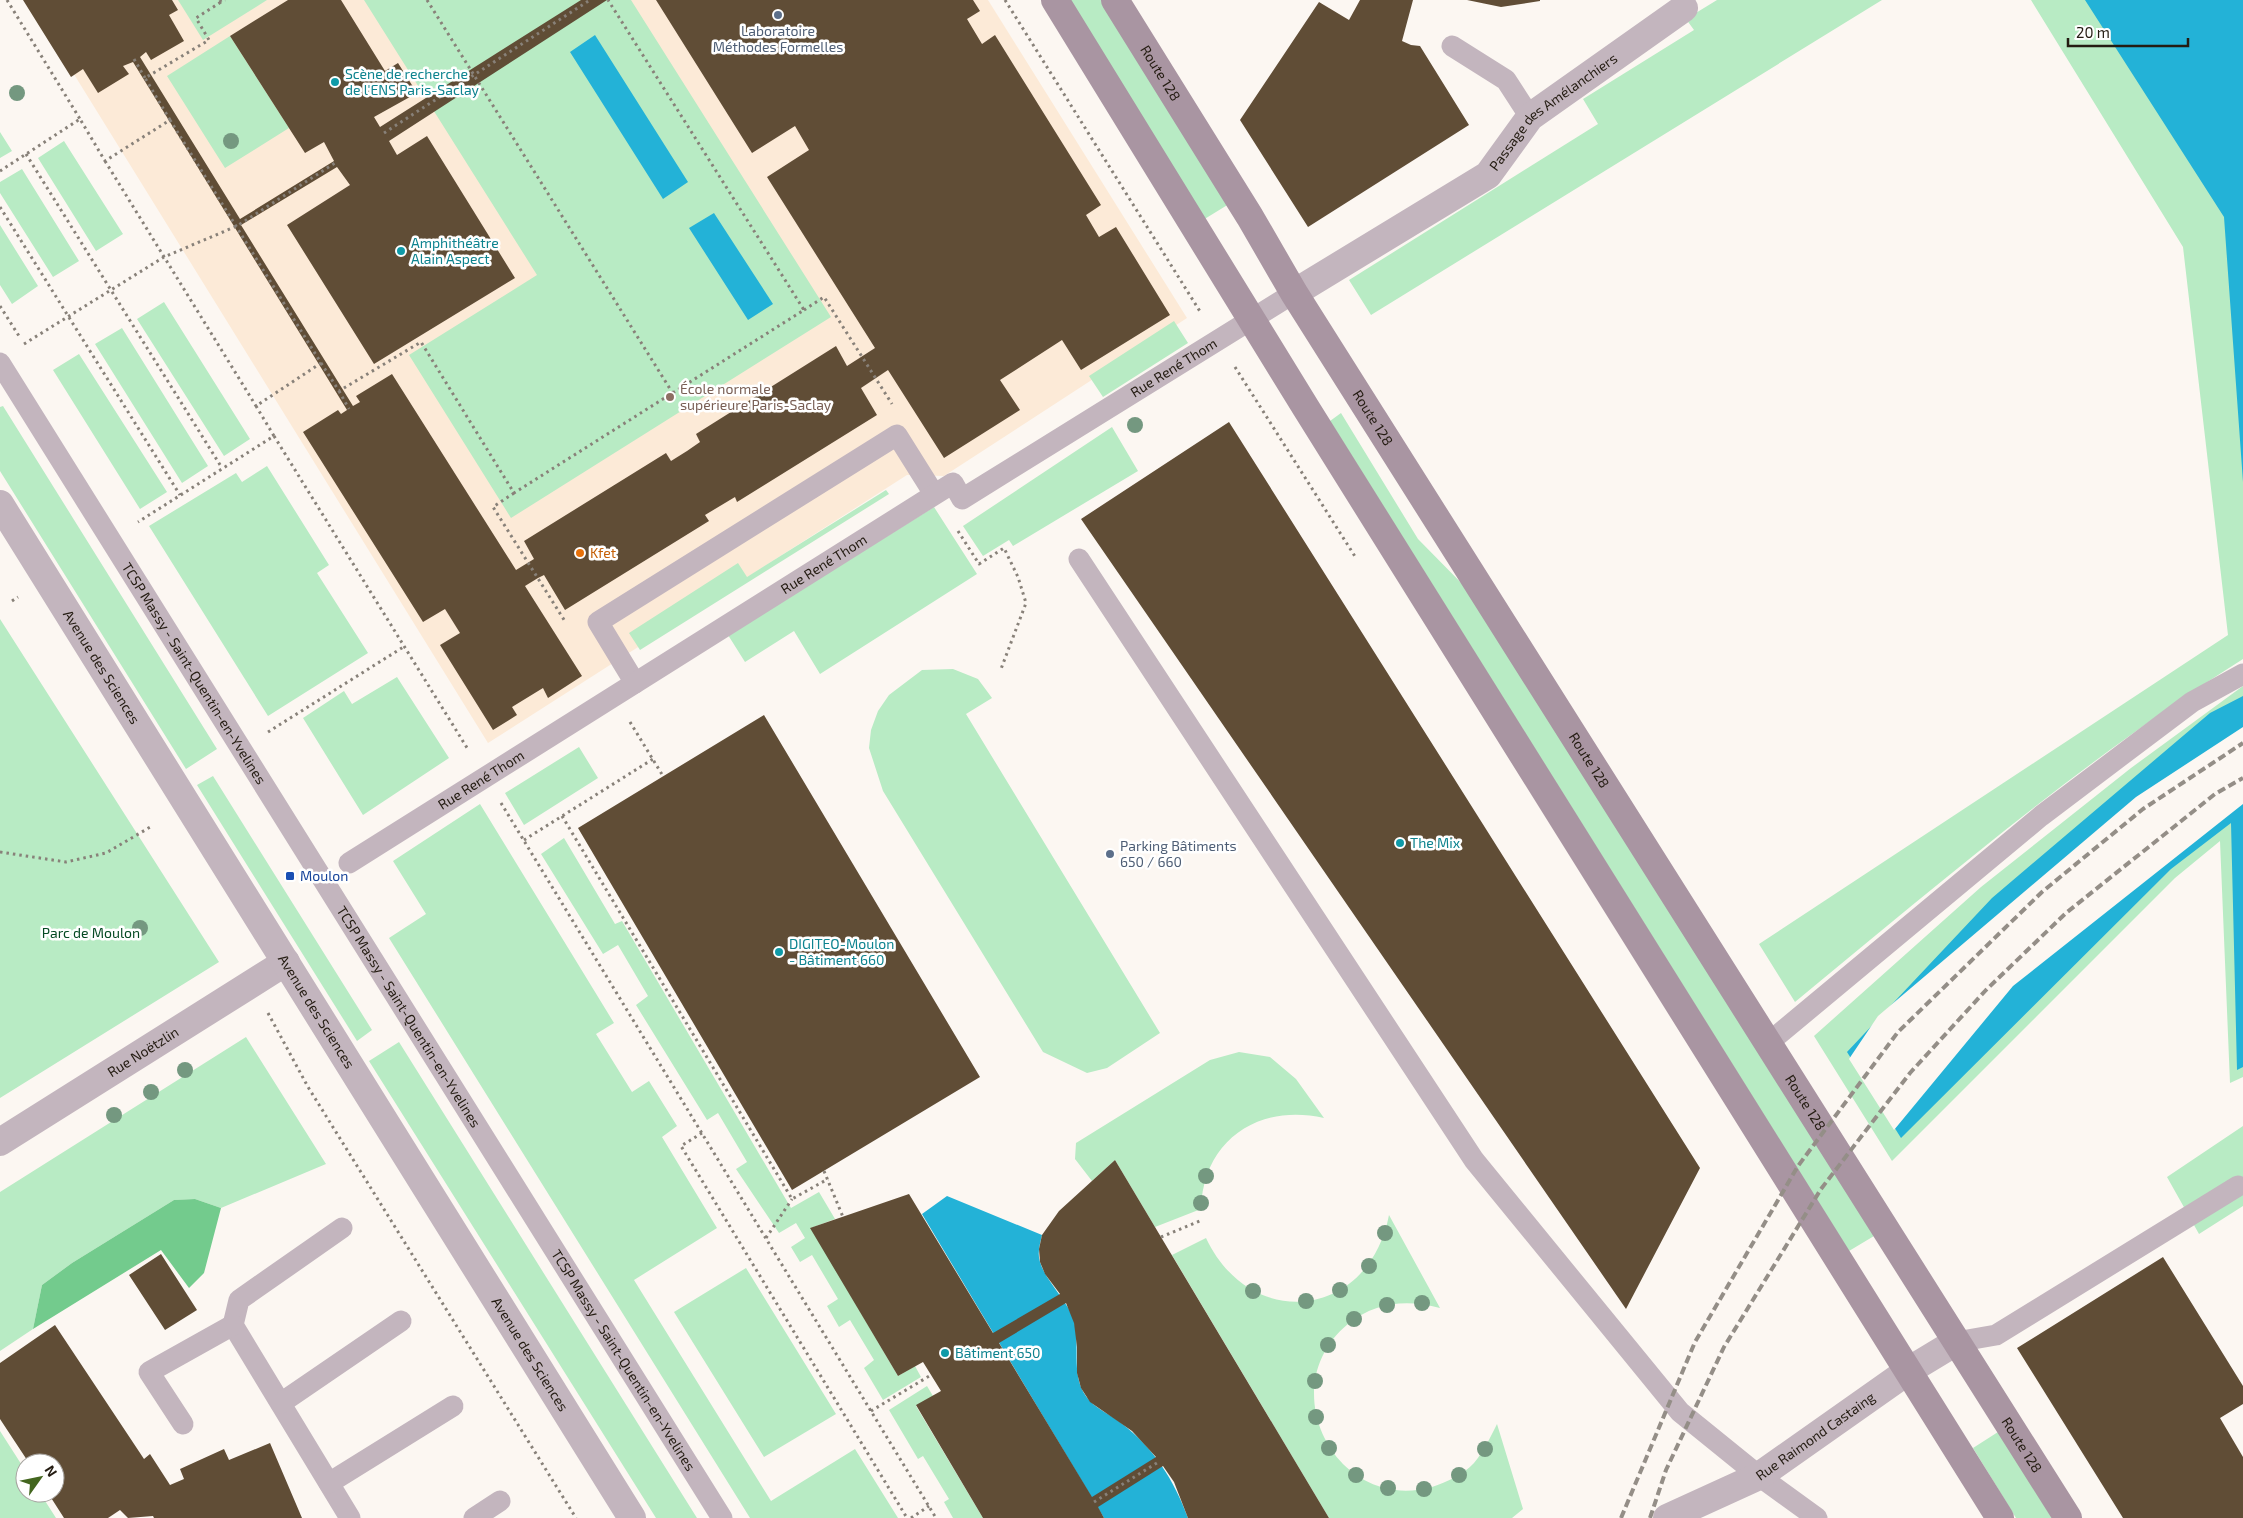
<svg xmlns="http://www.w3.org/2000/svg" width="2243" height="1518" viewBox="0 0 2243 1518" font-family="'Exo 2',sans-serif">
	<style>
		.built { fill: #fcead7 }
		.green { fill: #b8ebc4 }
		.forest { fill: #73cb8d }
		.water { fill: #23b2d7 }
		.pier { fill: #fcf7f2 }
		.building { fill: #604d36; fill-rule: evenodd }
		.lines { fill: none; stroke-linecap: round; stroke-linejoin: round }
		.path { stroke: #888179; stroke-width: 3; stroke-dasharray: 2.5 4; stroke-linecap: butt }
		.service { stroke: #c3b5be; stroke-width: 21 }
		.minor { stroke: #c3b5be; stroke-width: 28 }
		.tertiary { stroke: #c3b5be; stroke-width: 28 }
		.secondary { stroke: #a995a2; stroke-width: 28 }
		.rail { stroke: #948e87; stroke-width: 4; stroke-dasharray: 8 4; stroke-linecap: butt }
		.tree { fill: #749880 }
		.service-dot { fill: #5c6f8a; stroke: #fff; stroke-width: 2 }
		.culture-dot { fill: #0f9aa8; stroke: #fff; stroke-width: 2 }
		.education-dot { fill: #8d6e63; stroke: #fff; stroke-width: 2 }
		.food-dot { fill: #e8710a; stroke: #fff; stroke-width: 2 }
		.transit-dot { fill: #1a4fb4; stroke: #fff; stroke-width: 2 }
		.labels { text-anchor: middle; stroke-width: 5; stroke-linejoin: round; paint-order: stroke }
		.service-label { font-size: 14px; fill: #4e5e75; stroke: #fff }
		.street-label { font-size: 14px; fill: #241c12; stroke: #fff }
		.culture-label { font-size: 14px; fill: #0d838f; stroke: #fff; text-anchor: start }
		.education-label { font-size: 14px; fill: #785e54; stroke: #fff; text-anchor: start }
		.food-label { font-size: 14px; fill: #c56008; stroke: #fff; text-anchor: start }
		.transit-label { font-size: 14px; fill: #164399; stroke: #fff; text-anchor: start }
		.park-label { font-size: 14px; fill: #054a23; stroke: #fff }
	</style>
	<rect width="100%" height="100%" fill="#fcf7f2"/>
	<path class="built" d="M28 0H988L1187 318 944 476 907 475 488 743Z"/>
	<path class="green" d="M178 0H267L203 40Z
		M364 0H631L831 317 511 518 409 355 537 275Z
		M1067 0H1102L1229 204 1203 220Z
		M1717 0H1882L1371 315 1349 280 1598 124 1583 99 1694 30 1686 19Z
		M2031 0H2243V659C2084 759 1940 883 1795 1002L1759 944 2228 635 2183 247Z
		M230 36 289 128 225 168 167 76Z
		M0 132 12 151 0 158Z
		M64 141 123 234 96 251 38 158Z
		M22 169 79 261 53 277 0 193V182Z
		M0 225 38 286 12 304 0 285Z
		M164 302 250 439 224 456 137 319Z
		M1174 321 1188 343 1103 397 1089 376Z
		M122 328 208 466 182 483 95 344Z
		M79 354 167 492 140 509 53 370Z
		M3 406 217 749 186 769 0 471V407Z
		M1341 413 1418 539 1478 600 1874 1236 1849 1251 1330 421Z
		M1112 427 1138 471 1013 546 1009 540 983 556 963 526Z
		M267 466 329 565 317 573 368 653 268 716 149 526 236 473 242 482Z
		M886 490 889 494 640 650 629 633 738 563 747 577Z
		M934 507 977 574 820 674 794 631 745 662 728 635Z
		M0 619 219 962 0 1098Z
		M953 669 978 679 992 698 966 714 1160 1033 1107 1068 1087 1073 1043 1052 883 791 869 748 871 730 878 711 889 695 922 670Z
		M397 677 449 758 363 815 303 718 344 691 352 704Z
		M2243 686V1077L2230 1083 2220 841 2175 878 1892 1161 1814 1036 1981 887 2131 768Z
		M579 747 598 778 524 825 505 793Z
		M213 776 372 1030 357 1041 197 785Z
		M480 804 614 1023 596 1034 632 1092 649 1081 677 1126 662 1137 717 1228 634 1280 771 1501 855 1449 898 1518H750L389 938 426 914 393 861Z
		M564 838 615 924 622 921 791 1208 819 1192 835 1219 811 1228 898 1376 915 1366 921 1377 883 1400 864 1368 874 1360 850 1320 839 1327 827 1306 838 1299 812 1255 800 1262 791 1247 805 1238 796 1223 779 1233 736 1169 747 1162 718 1113 707 1120 636 1005 648 996 618 945 603 954 541 854Z
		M246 1037 326 1164 221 1208 195 1199 174 1200 72 1263 42 1285 33 1329 0 1351V1192Z
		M399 1042 697 1518H656L369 1061Z
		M1239 1052 1270 1057 1296 1079 1324 1118C1259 1103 1203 1140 1201 1209L1155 1227 1115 1160 1092 1181 1075 1159 1076 1143 1210 1060Z
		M2243 1126V1206L2199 1234 2167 1177Z
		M1389 1215 1440 1308C1407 1299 1375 1302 1348 1324 1271 1387 1336 1514 1432 1487 1447 1482 1463 1475 1474 1463 1484 1451 1490 1438 1497 1424L1523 1509 1512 1518H1329L1172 1255 1206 1238C1251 1333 1369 1319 1389 1215Z
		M746 1268 836 1414 764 1457 674 1312Z
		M927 1386 933 1396 916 1406 983 1518H953L944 1502 949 1499 923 1456 918 1459 889 1410Z
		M0 1431 25 1470V1493H40L56 1518H0Z
		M1998 1432 2052 1518H2016L1973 1448Z"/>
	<path class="forest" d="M195 1199 221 1208 204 1273 189 1288 161 1250 33 1329 42 1285 72 1263 174 1200Z"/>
	<path class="water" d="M2085 0H2243V482L2224 217Z
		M595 35 688 182 663 199 570 52Z
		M714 213 773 304 748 320 689 228Z
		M2243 696V1067L2237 1070 2231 823 2171 869 1901 1138 1847 1052 1992 898 2210 713Z
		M947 1196 1042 1235C1040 1244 1037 1253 1040 1262 1046 1282 1067 1299 1074 1321 1081 1348 1069 1379 1090 1401 1098 1410 1112 1415 1121 1423 1154 1448 1174 1480 1188 1518H1104L922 1214Z"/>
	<path class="pier" d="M2243 727V804L2013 986 1894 1130 1849 1059 1878 1016 2136 797Z"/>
	<path class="building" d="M23 0H172L178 10 169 15 184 41 151 60 146 52 140 57 240 219 334 161 324 142 305 153 230 36 288 0H341L385 71 398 63 417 93 374 117 380 127 581 0H607L389 141 397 155 427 136 515 278 374 364 287 225 350 185 337 167 241 225 353 406 360 402 356 396 392 374 516 570 534 559 524 541 666 453 671 461 687 451 700 442 696 434 836 346 847 366 875 348 767 177 809 150 795 126 752 153 656 0H973L980 11 967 19 982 44 995 35 1101 205 1086 215 1099 237 1116 227 1170 315 1081 370 1062 340 1000 380 1020 410 944 458 888 370 861 388 877 415 737 502 735 497 705 515 709 521 565 610 544 575 538 578 525 586 582 676 548 698 543 688 512 707 517 715 493 730 440 645 460 633 445 609 423 622 303 432 338 410 341 414 347 410 133 62 123 66 129 74 98 93 83 69 71 77Z
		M1360 0H1413L1402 41 1411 45 1420 46 1469 125 1308 227 1240 120 1319 2 1349 20Z
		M1467 0H1540V1L1501 7Z
		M1229 422 1700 1168 1626 1309 1081 519Z
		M764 715 980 1077 792 1190 578 828Z
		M1115 1160 1155 1227 1329 1518H1188L1174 1482 1163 1466 1098 1507 1104 1518H983L916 1405 941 1391 923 1362 898 1376 810 1228 909 1194 993 1333 1060 1294 1045 1274 1040 1262 1039 1249 1042 1235 1059 1211ZM1066 1303 1074 1323 1077 1347V1373L1081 1388 1090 1402 1132 1431 1156 1457 1092 1497 999 1343Z
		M161 1254 197 1310 165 1330 129 1275Z
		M2163 1257 2243 1386V1404L2220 1418 2243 1457V1518H2123L2017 1348Z
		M55 1325 144 1459 150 1454 170 1485 184 1479 180 1469 224 1449 229 1460 270 1443 302 1518H154L153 1516 128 1518 120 1510 108 1518H64L48 1493H55V1463H29L0 1419V1363Z"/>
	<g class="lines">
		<path class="path" d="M7 0 80 119
			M220 0 221 2 225 0
			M427 0 672 392
			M1005 0 1201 313
			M134 59 145 78
			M170 120 145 78 209 40 196 18 221 2
			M384 133 590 0
			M26 154 222 468
			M105 161 256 406
			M0 171 80 119 105 161 170 120 321 363 256 406 274 436 138 522
			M0 207 180 495
			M0 306 19 336
			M804 310 824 297 892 404
			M24 344 164 257 237 226 335 163
			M321 363 339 391 421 342 514 493 804 310 608 0
			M1235 367 1356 558
			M339 391 349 409
			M274 436 469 751
			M514 493 493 507 566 623
			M958 531 979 564 1004 548 1018 577 1026 603 1001 669
			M12 601 18 597
			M630 722 663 776
			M268 732 405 646
			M501 803 936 1518
			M562 816 792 1199 828 1179
			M524 840 653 759
			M0 852 66 862 106 853 152 826
			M268 1013 308 1087 576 1518
			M702 1133 681 1146 907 1518
			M824 1171 843 1217
			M1161 1237 1202 1220
			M766 1238 792 1199
			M871 1411 931 1375
			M1094 1502 1160 1461
			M911 1518 929 1506"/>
		<g class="service">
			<path d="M1452 46 1506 80 1530 117"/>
			<path id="s1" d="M0 363 722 1518"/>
			<path d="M1079 559 1474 1160 1680 1412 1759 1476 1817 1518"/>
			<path d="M635 683 598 622 897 435 934 494"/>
			<path id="s2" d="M349 863 953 483 962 499 1294 293"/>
			<path d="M1767 1044 2041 816 2192 702 2243 674"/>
			<path d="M342 1228 239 1300 233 1325 350 1518"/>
			<path d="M1956 1342 1996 1335 2238 1186"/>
			<path d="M281 1403 401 1321"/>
			<path d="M183 1424 149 1372 233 1325"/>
			<path d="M329 1483 453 1406"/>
			<path d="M474 1518 500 1501"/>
		</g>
		<g class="minor">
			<path id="s3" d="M1294 293 1488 175 1530 117 1684 8"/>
			<path id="s4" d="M0 1142 286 962"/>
			<path id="s5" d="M1667 1518 1759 1476 1908 1371 1956 1342"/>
		</g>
		<path class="tertiary" id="s6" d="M0 504 632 1518"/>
		<g class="secondary">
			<path d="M1055 0 1306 408 2000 1518"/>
			<path id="s7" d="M1115 0 1250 217 1294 293 2068 1518"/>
		</g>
		<path class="rail" d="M1621 1518 1695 1342 1798 1166 1898 1032 2042 892 2143 809 2243 743
			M1650 1518 1666 1470 1724 1347 1821 1189 1910 1073 1986 990 2066 913 2215 794 2243 778"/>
	</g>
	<g class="tree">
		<circle cx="17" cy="93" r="8"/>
		<circle cx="231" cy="141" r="8"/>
		<circle cx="1135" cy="425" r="8"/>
		<circle cx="140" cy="928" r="8"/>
		<circle cx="185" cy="1070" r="8"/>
		<circle cx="151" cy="1092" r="8"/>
		<circle cx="114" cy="1115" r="8"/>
		<circle cx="1206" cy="1176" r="8"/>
		<circle cx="1201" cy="1203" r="8"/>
		<circle cx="1385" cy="1233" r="8"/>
		<circle cx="1369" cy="1266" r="8"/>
		<circle cx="1340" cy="1290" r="8"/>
		<circle cx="1253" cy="1291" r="8"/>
		<circle cx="1306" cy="1301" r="8"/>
		<circle cx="1422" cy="1303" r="8"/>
		<circle cx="1387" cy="1305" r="8"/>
		<circle cx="1354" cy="1319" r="8"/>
		<circle cx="1328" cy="1345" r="8"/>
		<circle cx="1315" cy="1381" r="8"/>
		<circle cx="1316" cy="1417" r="8"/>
		<circle cx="1329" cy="1448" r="8"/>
		<circle cx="1485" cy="1449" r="8"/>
		<circle cx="1356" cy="1475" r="8"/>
		<circle cx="1459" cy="1475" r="8"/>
		<circle cx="1388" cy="1488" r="8"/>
		<circle cx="1424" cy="1489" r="8"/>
	</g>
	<g class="service-dot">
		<circle cx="778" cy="15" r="5"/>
		<circle cx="1110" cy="854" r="5"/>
	</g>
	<g class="culture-dot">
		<circle cx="335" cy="82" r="5"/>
		<circle cx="401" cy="251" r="5"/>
		<circle cx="1400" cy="843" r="5"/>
		<circle cx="779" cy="952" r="5"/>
		<circle cx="945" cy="1353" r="5"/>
	</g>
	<circle class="education-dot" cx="670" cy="397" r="5"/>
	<circle class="food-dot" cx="580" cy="553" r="5"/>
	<rect class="transit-dot" x="285" y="871" width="10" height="10" rx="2.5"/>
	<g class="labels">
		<g class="service-label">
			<text x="778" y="36">Laboratoire<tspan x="778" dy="16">Méthodes Formelles</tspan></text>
			<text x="1120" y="851" text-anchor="start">Parking Bâtiments<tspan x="1120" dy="16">650 / 660</tspan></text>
		</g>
		<g class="street-label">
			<text dy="5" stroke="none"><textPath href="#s7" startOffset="86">Route 128</textPath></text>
			<text dy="5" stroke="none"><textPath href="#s3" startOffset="319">Passage des Amélanchiers</textPath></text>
			<text dy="5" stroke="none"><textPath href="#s2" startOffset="981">Rue René Thom</textPath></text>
			<text dy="5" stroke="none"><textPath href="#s7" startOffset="491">Route 128</textPath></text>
			<text dy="5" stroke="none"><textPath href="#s2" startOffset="561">Rue René Thom</textPath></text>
			<text dy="5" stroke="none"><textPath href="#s6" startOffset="192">Avenue des Sciences</textPath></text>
			<text dy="5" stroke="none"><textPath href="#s1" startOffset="366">TCSP Massy - Saint-Quentin-en-Yvelines</textPath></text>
			<text dy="5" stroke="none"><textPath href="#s7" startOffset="896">Route 128</textPath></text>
			<text dy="5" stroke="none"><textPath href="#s2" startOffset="156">Rue René Thom</textPath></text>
			<text dy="5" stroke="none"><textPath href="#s6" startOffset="598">Avenue des Sciences</textPath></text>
			<text dy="5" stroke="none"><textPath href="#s1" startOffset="771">TCSP Massy - Saint-Quentin-en-Yvelines</textPath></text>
			<text dy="5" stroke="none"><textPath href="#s4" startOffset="169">Rue Noëtzlin</textPath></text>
			<text dy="5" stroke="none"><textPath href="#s7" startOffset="1301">Route 128</textPath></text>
			<text dy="5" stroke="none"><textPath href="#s6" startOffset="1002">Avenue des Sciences</textPath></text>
			<text dy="5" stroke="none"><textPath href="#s1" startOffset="1176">TCSP Massy - Saint-Quentin-en-Yvelines</textPath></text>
			<text dy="5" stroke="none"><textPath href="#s5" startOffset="170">Rue Raimond Castaing</textPath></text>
			<text dy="5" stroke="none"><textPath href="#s7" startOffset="1706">Route 128</textPath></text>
		</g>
		<g class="culture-label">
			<text x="345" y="79">Scène de recherche<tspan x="345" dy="16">de l'ENS Paris-Saclay</tspan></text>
			<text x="411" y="248">Amphithéâtre<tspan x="411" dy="16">Alain Aspect</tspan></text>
			<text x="1410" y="848">The Mix</text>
			<text x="789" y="949">DIGITEO-Moulon<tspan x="789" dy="16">- Bâtiment 660</tspan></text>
			<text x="955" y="1358">Bâtiment 650</text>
		</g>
		<g class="education-label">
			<text x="680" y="394">École normale<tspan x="680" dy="16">supérieure Paris-Saclay</tspan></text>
		</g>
		<g class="food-label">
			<text x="590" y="558">Kfet</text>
		</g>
		<g class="transit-label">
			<text x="300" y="881">Moulon</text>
		</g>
		<g class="park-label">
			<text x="91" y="938">Parc de Moulon</text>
		</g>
	</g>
	<g transform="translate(40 1478) rotate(57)"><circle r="24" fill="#ffffff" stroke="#a7a4a0"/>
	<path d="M0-4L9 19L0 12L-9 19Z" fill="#43661f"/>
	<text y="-8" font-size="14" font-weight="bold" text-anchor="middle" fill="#241c12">N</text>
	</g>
	<path d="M2068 38v8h120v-8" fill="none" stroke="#241c12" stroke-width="2.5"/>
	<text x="2076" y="38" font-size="15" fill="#241c12" stroke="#ffffff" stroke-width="4" paint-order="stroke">20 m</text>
</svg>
